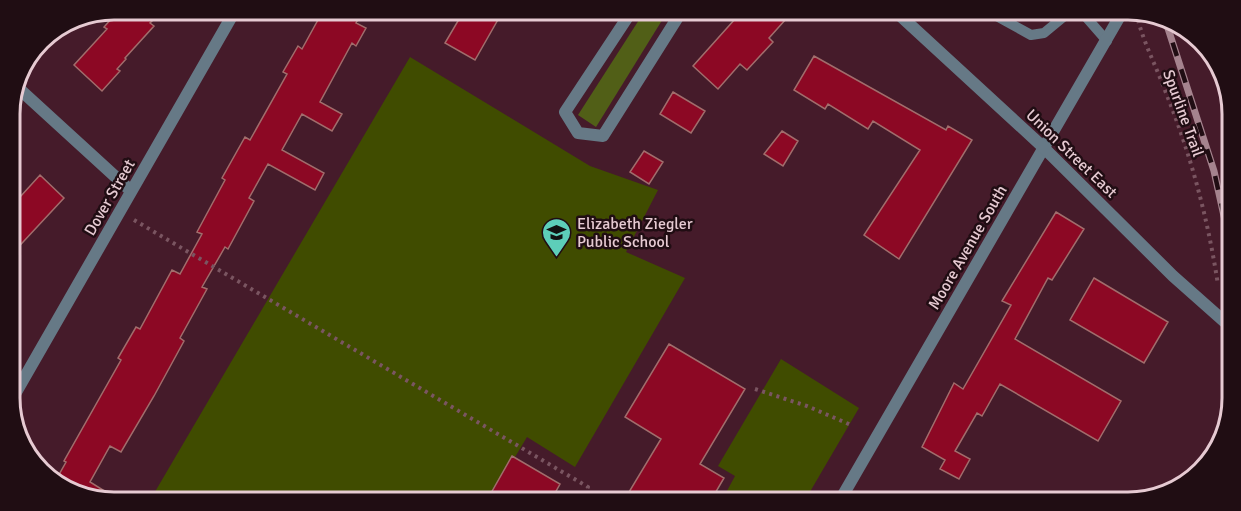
<svg xmlns="http://www.w3.org/2000/svg" width="1241" height="511" viewBox="0 0 1241 511" font-family="Signika,sans-serif">
	<style>
		.green { fill: #404c00 }
		.forest { fill: #515f17 }
		.building { fill: #8c0824; stroke: #a16d6c; stroke-width: 1.5 }
		.lines { fill: none; stroke-linecap: round; stroke-linejoin: round }
		.path { stroke: #7a5561; stroke-width: 4; stroke-dasharray: 3 4.5; stroke-linecap: butt }
		.service { stroke: #667986; stroke-width: 10 }
		.minor { stroke: #667986; stroke-width: 12 }
		.tertiary { stroke: #667986; stroke-width: 12 }
		.rail-casing { stroke: #a5838e; stroke-width: 7 }
		.rail { stroke: #200d13; stroke-width: 4.5; stroke-dasharray: 14; stroke-linecap: butt }
		.labels { text-anchor: middle; stroke-width: 5; stroke-linejoin: round; paint-order: stroke }
		.street-label { font-size: 16px; fill: #e6cad2; stroke: #200d13 }
		.poi-label { font-size: 16px; fill: #e6cad2; stroke: #200d13; text-anchor: start }
		.rim { fill: none; stroke: #e6cad2; stroke-width: 3 }
	</style>
	<rect width="100%" height="100%" fill="#451b2a"/>
	<path class="green" d="M410 57 590 166 658 190 626 252 685 278 575 467 527 437 488 502H149Z
		M781 359 859 408 804 502H721L735 476 718 466Z"/>
	<path class="forest" d="M646 9H669L596 127 578 115Z"/>
	<path class="building" d="M120 9H164L150 23 154 26 125 58 126 59 117 69 120 71 102 91 74 65 107 29 104 27Z
		M324 9H364L356 23 366 28 356 46 352 43 320 102 342 114 332 131 302 114 282 150 324 173 315 190 268 164 249 198 254 201 228 249 225 247 202 287 207 289 180 338 184 341 154 396 121 452 110 446 90 482 122 502 74 494 56 480 66 462 64 461 121 360 118 358 136 327 140 329 172 270 180 274 202 234 197 232 225 180 222 178 245 137 250 140 287 74 283 72 298 46 302 49Z
		M465 9H504L475 60 445 43Z
		M744 9H795L769 38 773 42 747 70 740 64 718 89 693 66Z
		M814 56 946 130 948 126 972 140 899 259 864 235 920 150 873 121 868 129 828 104 825 109 794 90Z
		M673 92 705 111 691 133 660 114Z
		M782 131 798 141 783 166 764 154Z
		M644 151 663 162 649 184 630 172Z
		M40 175 64 198 10 256V208Z
		M1056 212 1084 229 1052 280 1048 278 1015 339 1121 401 1098 441 1000 384 982 416 977 413 955 451 970 459 959 479 940 469 945 460 922 447 954 383 963 389 1011 305 1002 301Z
		M1094 278 1168 322 1144 363 1070 320Z
		M669 344 745 389 700 464 724 478 710 502H623L661 439 625 417Z
		M512 456 560 484 550 502H486Z"/>
	<g class="lines">
		<path class="path" d="M1138 20C1145 46 1157 68 1166 93 1191 155 1208 219 1218 285
			M134 220 588 487 580 502
			M755 389 807 406 851 425"/>
		<path class="service" d="M984 9 1031 35 1044 33 1073 9
			M1079 9 1107 41
			M908 23 916 9"/>
		<path class="minor" d="M633 9 565 112 578 133 603 136 683 9
			M15 85 131 191
			M11 401 236 9
			M839 502 1124 9"/>
		<path class="tertiary" d="M893 9 1043 147 1173 276 1226 323"/>
		<defs>
			<path id="rail" d="M1164 16 1214 171 1228 234"/>
		</defs>
		<use href="#rail" class="rail-casing"/>
		<use href="#rail" class="rail"/>
	</g>
	<defs>
		<symbol id="school-pin" viewBox="-11 -11 22 30"><path d="M0 17L-7.5 6A9.5 9.5 0 1 1 7.5 6Z" fill="#5dceb9" stroke="#200d13"/><path d="M0-5L7-2L0 1L-7-2ZM-4 1L0 2.5L4 1V4Q0 6-4 4Z" fill="#111"/></symbol>
	</defs>
	<g fill-rule="evenodd">
		<use href="#school-pin" x="540" y="216" width="33" height="45"/>
	</g>
	<g class="labels">
		<g class="street-label">
			<text transform="translate(1184 113) rotate(70)" y="6">Spurline Trail</text>
			<text transform="translate(1072 153) rotate(44)" y="6">Union Street East</text>
			<text transform="translate(109 197) rotate(-60)" y="6">Dover Street</text>
			<text transform="translate(967 247) rotate(-60)" y="6">Moore Avenue South</text>
		</g>
		<g class="poi-label">
			<text x="577" y="229">Elizabeth Ziegler<tspan x="577" dy="18">Public School</tspan></text>
		</g>
	</g>
	<path d="M0 0H1241V511H0ZM114 20H1128A94 94 0 0 1 1222 114V398A94 94 0 0 1 1128 492H114A94 94 0 0 1 20 398V114A94 94 0 0 1 114 20Z" fill="#200d13" fill-rule="evenodd"/>
	<path class="rim" d="M114 20H1128A94 94 0 0 1 1222 114V398A94 94 0 0 1 1128 492H114A94 94 0 0 1 20 398V114A94 94 0 0 1 114 20Z"/>
</svg>
